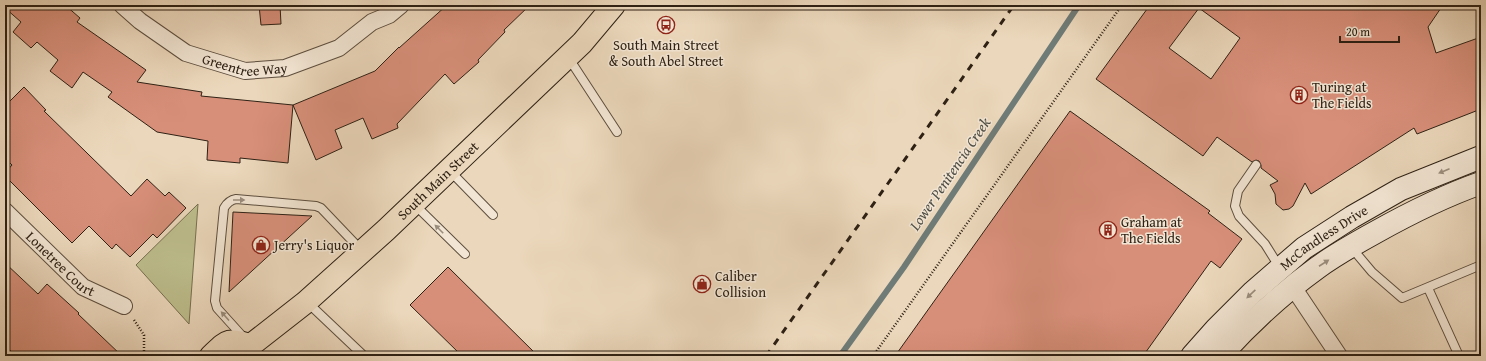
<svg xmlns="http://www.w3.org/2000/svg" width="1486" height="361" viewBox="0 0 1486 361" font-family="'Gentium Book Plus',serif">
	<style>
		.green { fill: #bdbd8c; stroke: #766f50 }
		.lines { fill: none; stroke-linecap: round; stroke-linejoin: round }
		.stream { stroke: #6f7b77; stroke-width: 6 }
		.building { fill: #d88f7a; stroke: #2e2114; fill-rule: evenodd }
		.lane-casing { stroke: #5d4e3e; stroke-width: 10 }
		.street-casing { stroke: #5d4e3e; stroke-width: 18 }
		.secondary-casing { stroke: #2e2114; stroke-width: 24 }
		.primary-casing { stroke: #2e2114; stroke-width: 24 }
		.path { stroke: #2e2114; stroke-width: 2.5; stroke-dasharray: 1 2; stroke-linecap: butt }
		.lane { stroke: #f2e5d3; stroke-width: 8 }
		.street { stroke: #f2e5d3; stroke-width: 16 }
		.secondary { stroke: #f2e5d3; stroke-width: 22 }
		.primary { stroke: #ebd7bb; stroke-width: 22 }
		.rail { stroke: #2e2114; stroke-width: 3; stroke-dasharray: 7 7; stroke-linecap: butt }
		.oneway { fill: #9a8d7d }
		.labels { text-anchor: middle; stroke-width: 3; stroke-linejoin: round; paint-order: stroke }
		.poi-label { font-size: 14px; fill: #2e2114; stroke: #f2e5d3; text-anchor: start }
		.street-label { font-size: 14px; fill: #2e2114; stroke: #f2e5d3 }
		.water-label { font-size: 15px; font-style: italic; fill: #4f4e46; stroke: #f2e5d3 }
	</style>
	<rect width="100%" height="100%" fill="#ebd7bb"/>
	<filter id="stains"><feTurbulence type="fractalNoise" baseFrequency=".005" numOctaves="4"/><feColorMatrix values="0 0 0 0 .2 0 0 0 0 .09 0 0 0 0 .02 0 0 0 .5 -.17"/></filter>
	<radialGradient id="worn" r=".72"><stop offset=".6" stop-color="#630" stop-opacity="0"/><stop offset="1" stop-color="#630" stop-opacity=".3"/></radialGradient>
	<path class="green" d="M198 204 189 324 136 265Z"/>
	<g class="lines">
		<path class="stream" d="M840 356 904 267 1079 5"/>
	</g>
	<path class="building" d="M5 5H65L80 18 77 22 146 70 137 82 202 92 201 96 293 105 288 163 240 158V163L207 160 208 141 157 132 108 97 112 92 83 72 72 88 50 71 58 60 37 42 31 48 13 32 21 22 5 8Z
		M259 5H280L281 24 261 25Z
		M447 5H530L504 30 505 32 478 60 479 62 454 84 445 74 397 124 398 128 372 139 363 118 335 130 342 148 316 160 293 105 375 71 399 47V48Z
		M1150 5H1443L1428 27 1436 53 1481 37V109L1417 134 1414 128 1311 194 1305 183 1293 206 1289 209 1283 210 1276 204 1275 194 1270 185 1278 181 1261 168V165L1259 161 1256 160 1252 162 1217 137 1203 156 1096 79ZM1199 8 1240 38 1211 79 1169 48Z
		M24 87 46 110 44 111 131 196 147 179 165 196 169 192 186 208 157 238 153 234 130 257 116 244 112 249 89 226 72 243 5 176V173L12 165 5 158V106Z
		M1070 111 1210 211 1208 213 1242 239 1220 268 1211 261 1143 356H895Z
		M233 212 312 216 229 292Z
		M5 263 38 294 47 284 79 313 78 314 122 356H16L5 345Z
		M448 267 538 356H462L410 305Z"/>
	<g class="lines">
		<defs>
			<path id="lane" d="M568 57 617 132
				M1256 165 1238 191 1235 206 1239 216 1265 244 1280 268
				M449 170 493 215
				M414 204 465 254
				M1351 247 1372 272 1402 298 1481 265
				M1428 288 1459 356
				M307 302 364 356
				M245 339 217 308 215 301 224 208C227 203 230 200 236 199L316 206 321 208 362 251"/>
			<g id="street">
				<path id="s1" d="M122 5 140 21 186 53 245 71 285 68 339 48 372 22 389 15 401 5"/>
				<path id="s2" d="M5 211 83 287 124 306"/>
				<path d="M1293 287 1339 356"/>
			</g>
			<g id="secondary">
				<path id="s3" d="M1192 356 1216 329 1253 292 1304 248 1352 217 1401 189 1481 157"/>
				<path d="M1220 356C1249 324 1281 294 1317 268 1336 254 1356 243 1376 232 1410 213 1444 196 1481 183"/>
			</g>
			<g id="primary">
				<path id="s4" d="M251 345 306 302 386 230 582 43 614 5"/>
				<path d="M211 356C229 339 227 339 251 345"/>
			</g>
		</defs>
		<use href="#lane" class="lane-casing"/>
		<use href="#street" class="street-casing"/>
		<use href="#secondary" class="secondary-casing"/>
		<use href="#primary" class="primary-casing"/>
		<path class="path" d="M134 320 144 335V356
			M873 356 1122 5"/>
		<use href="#lane" class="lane"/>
		<use href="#street" class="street"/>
		<use href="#secondary" class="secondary"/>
		<use href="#primary" class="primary"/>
		<path class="rail" d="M766 356 1014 5"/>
	</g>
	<defs><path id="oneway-solid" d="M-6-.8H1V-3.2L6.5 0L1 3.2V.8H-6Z"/></defs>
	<g class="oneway">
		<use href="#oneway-solid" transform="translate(1444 171) rotate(157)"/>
		<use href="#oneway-solid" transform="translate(239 200)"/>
		<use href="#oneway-solid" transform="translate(439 229) rotate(-135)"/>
		<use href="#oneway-solid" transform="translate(1324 263) rotate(-33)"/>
		<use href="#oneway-solid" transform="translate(1251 294) rotate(137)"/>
		<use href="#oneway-solid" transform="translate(225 316) rotate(-132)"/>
	</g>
	<defs>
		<symbol id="bus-ring" viewBox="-11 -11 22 22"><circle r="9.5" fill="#f2e5d3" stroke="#8f2418" stroke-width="1.5"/><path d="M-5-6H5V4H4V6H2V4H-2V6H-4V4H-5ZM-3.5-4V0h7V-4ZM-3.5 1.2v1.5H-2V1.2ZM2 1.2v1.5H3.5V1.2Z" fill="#8f2418"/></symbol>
		<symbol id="building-ring" viewBox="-11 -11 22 22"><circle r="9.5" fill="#f2e5d3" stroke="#8f2418" stroke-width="1.5"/><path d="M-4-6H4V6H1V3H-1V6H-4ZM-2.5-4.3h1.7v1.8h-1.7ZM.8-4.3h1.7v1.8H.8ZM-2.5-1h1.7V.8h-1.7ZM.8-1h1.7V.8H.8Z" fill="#8f2418"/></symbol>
		<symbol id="shop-ring" viewBox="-11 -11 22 22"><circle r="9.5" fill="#f2e5d3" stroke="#8f2418" stroke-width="1.5"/><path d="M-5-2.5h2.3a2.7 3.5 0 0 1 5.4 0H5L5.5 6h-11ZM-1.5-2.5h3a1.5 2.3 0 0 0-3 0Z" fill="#8f2418"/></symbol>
	</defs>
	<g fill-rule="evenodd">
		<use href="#bus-ring" x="656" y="15" width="20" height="20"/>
		<use href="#building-ring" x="1289" y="85" width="20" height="20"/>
		<use href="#building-ring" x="1098" y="220" width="20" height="20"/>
		<use href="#shop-ring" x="251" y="235" width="20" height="20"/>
		<use href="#shop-ring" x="692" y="274" width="20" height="20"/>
	</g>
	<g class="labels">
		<g class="poi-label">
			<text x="666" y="50" text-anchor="middle">South Main Street<tspan x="666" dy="16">&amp; South Abel Street</tspan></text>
			<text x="1312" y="92">Turing at<tspan x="1312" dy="16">The Fields</tspan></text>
			<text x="1121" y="227">Graham at<tspan x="1121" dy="16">The Fields</tspan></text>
			<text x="274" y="250">Jerry's Liquor</text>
			<text x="715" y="281">Caliber<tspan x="715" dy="16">Collision</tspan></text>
		</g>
		<g class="street-label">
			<text dy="5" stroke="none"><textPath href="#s1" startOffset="141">Greentree Way</textPath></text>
			<text dy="5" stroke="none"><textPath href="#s4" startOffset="249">South Main Street</textPath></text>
			<text dy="5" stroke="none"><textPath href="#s3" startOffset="178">McCandless Drive</textPath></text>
			<text dy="5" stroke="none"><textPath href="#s2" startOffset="77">Lonetree Court</textPath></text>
		</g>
		<g class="water-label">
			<text transform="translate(950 174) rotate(-56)" y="5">Lower Penitencia Creek</text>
		</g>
	</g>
	<rect width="1486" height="361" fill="none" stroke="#ebd7bb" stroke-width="20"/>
	<rect x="6" y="6" width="1474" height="349" fill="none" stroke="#2e2114" stroke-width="2"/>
	<rect x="10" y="10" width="1466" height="341" fill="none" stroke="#2e2114"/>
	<path d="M1340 36v6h59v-6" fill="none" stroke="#2e2114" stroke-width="2"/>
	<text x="1346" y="36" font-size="12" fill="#2e2114" stroke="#f2e5d3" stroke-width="3" paint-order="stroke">20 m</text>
	<rect width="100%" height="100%" filter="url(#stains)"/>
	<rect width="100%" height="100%" fill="url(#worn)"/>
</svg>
